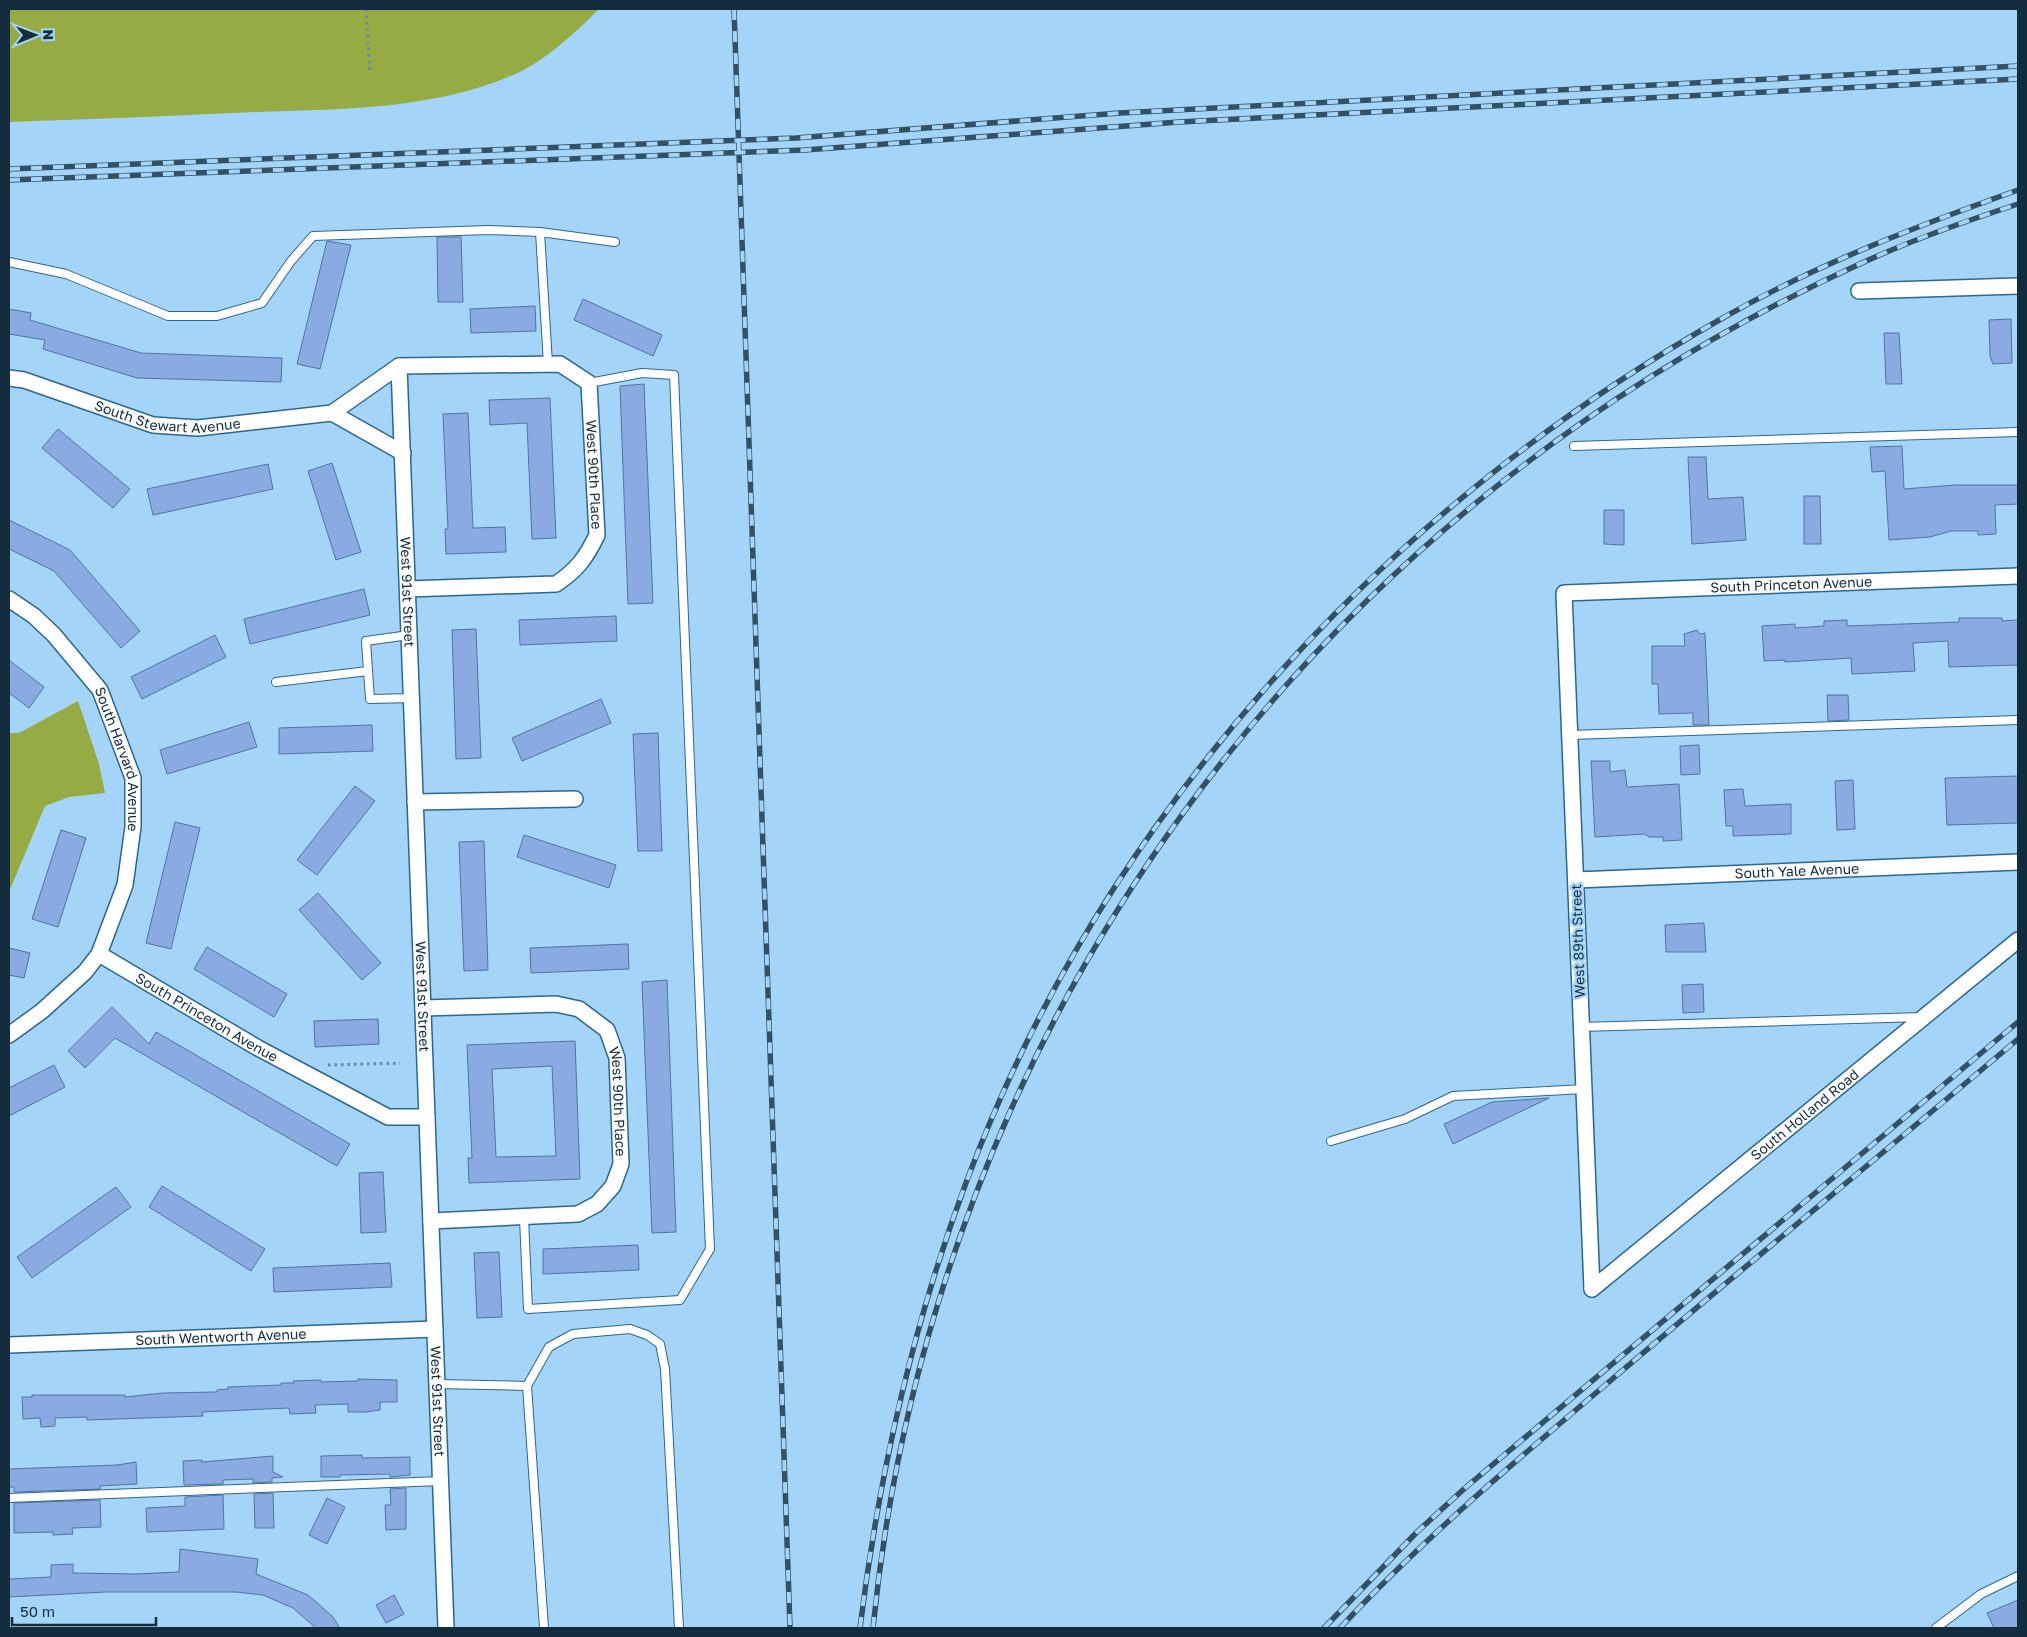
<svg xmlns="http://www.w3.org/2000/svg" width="2027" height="1637" viewBox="0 0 2027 1637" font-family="'Golos Text',sans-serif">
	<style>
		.green { fill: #96ab44 }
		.building { fill: #8aabe1; stroke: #5372a4; fill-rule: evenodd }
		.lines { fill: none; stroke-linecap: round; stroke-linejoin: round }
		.lane-casing { stroke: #2b678e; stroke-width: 10 }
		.street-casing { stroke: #2b678e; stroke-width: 18 }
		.path { stroke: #6389a4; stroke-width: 3; stroke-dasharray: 2.5 4; stroke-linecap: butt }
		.lane { stroke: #fff; stroke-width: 8 }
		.street { stroke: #fff; stroke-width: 15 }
		.rail-casing { stroke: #335065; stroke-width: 5.5 }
		.rail { stroke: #a4d4f7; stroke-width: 4; stroke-dasharray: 11; stroke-linecap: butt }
		.labels { text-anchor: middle; stroke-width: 5; stroke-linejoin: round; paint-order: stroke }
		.street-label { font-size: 14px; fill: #142d3e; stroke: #a4d4f7 }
	</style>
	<rect width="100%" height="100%" fill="#a4d4f7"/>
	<path class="green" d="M9 9H599C575 33 544 62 513 75 432 110 342 109 255 112 173 116 91 119 9 122Z
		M78 701 99 764 105 793 69 797 45 806 9 892V733H19Z"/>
	<path class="building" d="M437 237H461L463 302H438Z
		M327 241 351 245 320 369 297 364Z
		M583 299 662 335 653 356 574 320Z
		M535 306 536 331 471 333 470 309Z
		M9 309 31 313 30 320 141 353 282 358 281 382 137 378 43 349 45 340 9 334Z
		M2011 319 2012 363 1993 364 1990 356 1989 320Z
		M1884 333H1899L1902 384H1886Z
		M644 384 653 603 628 604 620 386Z
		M550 398 556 538 532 539 527 423 490 425 489 400Z
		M468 413 473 528 505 527 506 552 446 554 445 529H448L443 414Z
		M58 429 130 489 113 508 42 448Z
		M1902 446 1904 489 1955 485H2018V504L1995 505 1996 534 1978 535V531H1951L1930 537 1889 540 1885 471 1872 472 1870 447Z
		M1688 457H1706L1708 499 1743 497 1746 540 1692 544Z
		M332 463 361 552 336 560 308 471Z
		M268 464 273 489 153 515 147 489Z
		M1804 496H1820L1821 544H1804Z
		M1604 510H1624V545L1604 544Z
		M9 520 70 550 140 631 121 648 54 571 9 549Z
		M364 589 370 615 250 644 244 619Z
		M616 616 617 641 520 645 519 620Z
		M1959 618H2002V621L2018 620V665L1949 667 1948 641 1913 643 1915 671 1852 674 1851 658 1785 662V660L1764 661 1762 626 1795 624V628L1824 626V621L1847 620V626L1959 622Z
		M476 629 481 758 456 759 452 630Z
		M1697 630 1700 634 1705 633 1709 725H1693V713L1659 714 1658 684H1652V646H1685L1684 634Z
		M215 635 226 657 142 699 131 677Z
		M9 660 44 687 29 708 9 693Z
		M1827 695H1848L1849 720 1828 721Z
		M601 699 611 723 522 761 512 738Z
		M249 722 257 747 167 774 160 750Z
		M372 725 373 751 279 754V728Z
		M658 733 662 851H638L633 734Z
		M1699 745 1700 774 1681 775 1680 746Z
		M1591 761H1610V772L1625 770 1627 787 1679 784 1682 840 1663 841V837H1649L1645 834 1595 837Z
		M2018 776V823L1947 825 1945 778Z
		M1853 780 1855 829 1837 830 1835 781Z
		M355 786 375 801 317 875 297 860Z
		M1743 789 1745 806 1791 804V834L1733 836V826H1726L1724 790Z
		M175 822 200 828 171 949 146 943Z
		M61 830 86 838 58 927 32 919Z
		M524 835 616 865 609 888 517 857Z
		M484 841 488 970 464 971 459 842Z
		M318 893 381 963 362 980 299 910Z
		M1704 923 1706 952H1666L1665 925Z
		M628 944 629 969 531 973 530 948Z
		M207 947 287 994 274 1017 194 969Z
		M9 948 30 953 24 978 9 975Z
		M667 980 676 1232 652 1233 642 982Z
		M1703 984 1704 1012 1683 1013 1682 985Z
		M112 1007 149 1044 156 1032 350 1144 337 1166 115 1038 85 1068 68 1051Z
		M378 1019 379 1044 315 1047 314 1021Z
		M575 1041 580 1179 469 1183 468 1158H472L467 1045ZM552 1066 556 1156 496 1157 492 1069Z
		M54 1065 65 1087 9 1116V1088Z
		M1549 1098 1453 1144 1444 1124 1492 1102Z
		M383 1172 386 1232 361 1233 359 1173Z
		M162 1186 265 1249 251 1271 149 1207Z
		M116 1187 131 1207 32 1278 17 1257Z
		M638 1245 639 1270 543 1274V1249Z
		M499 1252 502 1317 477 1318 474 1253Z
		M390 1263 392 1287 274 1292 273 1268Z
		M358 1379 397 1380V1402H380V1410L366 1412H348V1404L315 1405 316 1413 290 1414 289 1408 202 1412 203 1416 87 1420V1417L55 1418V1426L41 1427 40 1418 23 1419 22 1397H32V1395H125V1397L163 1393 217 1392V1390L228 1389V1387L281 1385V1383H294L293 1381 321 1380V1382L358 1381Z
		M362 1455V1458L410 1457V1475L390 1477V1474L340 1475V1477H321V1456Z
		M273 1456V1472L283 1477 272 1478V1482L253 1483V1479L223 1480V1484L184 1485 183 1461 202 1460V1462Z
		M136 1462 137 1484 100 1486V1489L14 1492V1487H9V1469L117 1465Z
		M406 1488V1529L386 1530 385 1505H391L390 1489Z
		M273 1493 274 1528H255L254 1494Z
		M223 1495 224 1529 147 1532 146 1508 185 1506V1497Z
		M327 1498 345 1507 327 1544 309 1535Z
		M100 1500 101 1527 72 1528 73 1534 53 1535V1532L14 1533V1503Z
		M180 1549 258 1559 256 1574 308 1595 332 1616 340 1628H316L293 1608 263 1595 236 1592H105L9 1597V1579L51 1577V1565L73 1564V1573L136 1574 179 1572Z
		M394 1595 404 1614 386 1623 376 1605Z
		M2018 1600V1628H1994L1987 1613Z"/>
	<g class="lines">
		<defs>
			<path id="lane" d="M540 232 548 364
				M9 262 66 274 168 316H217L262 303 291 261 313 236 488 230 540 232 615 242
				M1574 446 2018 432
				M368 671 370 699 412 698
				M276 682 368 671 366 641 409 635
				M1570 735 2018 720
				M1581 1027 1922 1017
				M1331 1141 1405 1119 1453 1096 1584 1089
				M524 1218 528 1309 680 1300 710 1249 674 375 642 373 589 383
				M437 1384 527 1386 544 1628
				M527 1386 549 1347 573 1334 630 1329 647 1335 660 1344 665 1369 679 1628
				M9 1498 441 1481
				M1936 1628 1981 1594 2018 1576"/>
			<g id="street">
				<path d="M1859 291 2018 286"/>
				<path id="s1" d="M399 366 446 1628"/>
				<path id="s2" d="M9 378 24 380 153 425 198 428 332 413 399 366 560 364 589 383 597 535C586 558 577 570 556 584L408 589"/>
				<path d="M332 413 403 453"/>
				<path id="s3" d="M9 599 34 616 54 635 100 690 133 778V827L125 885 99 954 85 972 42 1011 9 1035"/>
				<path d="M415 802 575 799"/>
				<path id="s4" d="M1576 880 2018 862"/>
				<path id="s5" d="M99 954 258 1048 388 1117H427"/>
				<path id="s6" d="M423 1008 556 1004 579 1009 607 1030 617 1058 621 1164 613 1186 597 1204 578 1214 431 1221"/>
				<path id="s7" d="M1592 1289 1564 593 2018 576"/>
				<path id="s8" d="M1592 1289 2018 940"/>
				<path id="s9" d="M9 1345 435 1329"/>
			</g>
		</defs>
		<use href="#lane" class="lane-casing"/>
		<use href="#street" class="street-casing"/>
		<path class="path" d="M366 9 370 74
			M328 1065 400 1063"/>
		<use href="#lane" class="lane"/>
		<use href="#street" class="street"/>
		<defs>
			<path id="rail" d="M734 9 790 1628
				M9 169 796 138 1120 113 2018 66
				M9 180 805 150 1179 122 2018 79
				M860 1628C879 1473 912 1327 967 1180 1104 815 1384 510 1721 319 1815 265 1917 226 2018 190
				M873 1628C933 1023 1312 512 1864 262 1914 239 1966 221 2018 204
				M1324 1628 1417 1532 1465 1488 2018 1022
				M1340 1628C1421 1541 1512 1464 1603 1387 1740 1270 1880 1156 2018 1039"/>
		</defs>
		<use href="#rail" class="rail-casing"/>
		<use href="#rail" class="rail"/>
	</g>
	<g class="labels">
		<g class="street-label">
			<text dy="5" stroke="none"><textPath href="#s2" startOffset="165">South Stewart Avenue</textPath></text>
			<text dy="5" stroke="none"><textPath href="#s2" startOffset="701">West 90th Place</textPath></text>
			<text dy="5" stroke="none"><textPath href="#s7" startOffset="924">South Princeton Avenue</textPath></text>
			<text dy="5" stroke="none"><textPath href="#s1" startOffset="226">West 91st Street</textPath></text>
			<text dy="5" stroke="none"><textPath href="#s3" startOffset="202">South Harvard Avenue</textPath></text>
			<text dy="5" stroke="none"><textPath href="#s4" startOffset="221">South Yale Avenue</textPath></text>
			<text transform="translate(1578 941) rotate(-92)" y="5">West 89th Street</text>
			<text dy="5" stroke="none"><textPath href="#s1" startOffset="631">West 91st Street</textPath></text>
			<text dy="5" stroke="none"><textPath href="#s5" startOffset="125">South Princeton Avenue</textPath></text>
			<text dy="5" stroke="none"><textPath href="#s6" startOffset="265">West 90th Place</textPath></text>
			<text dy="5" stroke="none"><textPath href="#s8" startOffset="275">South Holland Road</textPath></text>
			<text dy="5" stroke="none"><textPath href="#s9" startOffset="212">South Wentworth Avenue</textPath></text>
			<text dy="5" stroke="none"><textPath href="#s1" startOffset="1036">West 91st Street</textPath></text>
		</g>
	</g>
	<rect width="2027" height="1637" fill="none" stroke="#142d3e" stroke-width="20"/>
	<g transform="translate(35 35) rotate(89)" stroke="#a4d4f7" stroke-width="4" paint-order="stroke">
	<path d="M0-4L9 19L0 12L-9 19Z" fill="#142d3e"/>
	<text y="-8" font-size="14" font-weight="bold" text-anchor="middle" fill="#142d3e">N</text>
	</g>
	<path d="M12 1617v8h144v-8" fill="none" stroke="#142d3e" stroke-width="2.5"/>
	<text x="20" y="1617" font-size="15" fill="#142d3e" stroke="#a4d4f7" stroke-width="4" paint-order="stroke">50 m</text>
</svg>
